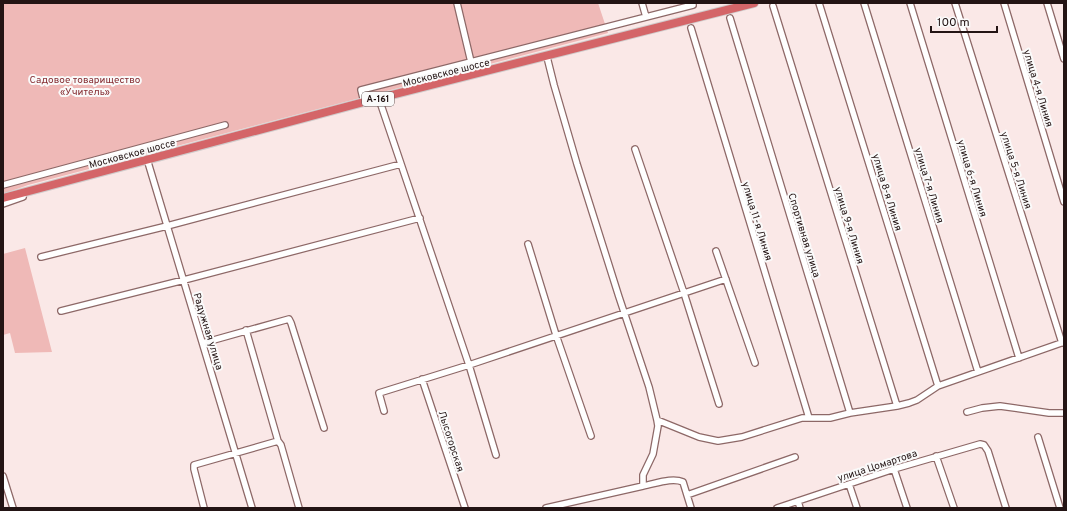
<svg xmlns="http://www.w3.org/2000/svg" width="1067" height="511" viewBox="0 0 1067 511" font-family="Overpass,sans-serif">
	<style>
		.green { fill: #efb9b7 }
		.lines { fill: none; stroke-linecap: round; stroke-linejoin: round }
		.minor-casing { stroke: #8d6867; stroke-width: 8 }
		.highway-casing { stroke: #cfcbcb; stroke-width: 10 }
		.minor { stroke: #fff; stroke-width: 5.5 }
		.highway { stroke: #d46568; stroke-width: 8 }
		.labels { text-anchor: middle; stroke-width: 4; stroke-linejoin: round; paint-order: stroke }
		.shield { fill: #fafafa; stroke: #645959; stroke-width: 1 }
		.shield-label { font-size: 9px; font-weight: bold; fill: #231414 }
		.street-label { font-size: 10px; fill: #231414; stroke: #fafafa }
		.park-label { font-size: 10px; fill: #852c31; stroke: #fafafa }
	</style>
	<rect width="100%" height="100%" fill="#fae8e7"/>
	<path class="green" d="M3 3H598L608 33 28 185 3 194Z
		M25 248 52 352 15 353 10 333 3 335V254Z"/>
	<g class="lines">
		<defs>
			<path id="minor" d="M457 3 471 62
				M642 3 646 17
				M819 3 938 386
				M864 3 978 372
				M910 3 1019 358
				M955 3 1062 343
				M1004 3 1064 202
				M1047 3 1064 59
				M773 6 897 406 909 403 917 400 938 386 1064 342
				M730 18 850 413 897 406
				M691 28 809 418
				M379 99 469 365 496 455
				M364 102 361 90 693 5
				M635 149 684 293 719 404
				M147 159 252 508
				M3 185 225 125
				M3 204 23 197
				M528 244 556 335 591 436
				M716 251 755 363
				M41 257 167 226 401 164
				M61 311 184 280 420 218
				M246 330 278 441
				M203 343 289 319 291 323 324 428
				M422 379 465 508
				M384 411 379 393 469 365 726 279
				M967 412 982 408 1000 406 1049 413H1064
				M657 420 699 437 718 441 742 437 802 418H830L850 413
				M1038 437 1060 508
				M936 456 954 508
				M894 469 907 508
				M3 476 13 508
				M849 484 857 508
				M643 486C655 484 672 477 683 482L691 508
				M687 495 795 457
				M798 501 800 508
				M204 508 194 469V465L278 441 281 445 299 508
				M546 508 643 486V475L653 454 658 426 657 420 649 387 619 297 577 164 554 85 547 57
				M777 508 894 469 980 444 984 445 988 451 1006 508"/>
			<path id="highway" d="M3 198 364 102 754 3"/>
		</defs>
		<use href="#minor" class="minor-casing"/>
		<use href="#highway" class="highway-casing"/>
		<use href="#minor" class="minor"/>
		<use href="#highway" class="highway"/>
	</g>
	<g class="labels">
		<rect class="shield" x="362" y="92" width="32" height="14" rx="3"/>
		<g class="shield-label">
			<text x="378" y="102">А-161</text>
		</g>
		<g class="street-label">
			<text transform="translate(446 72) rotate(-14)" y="4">Московское шоссе</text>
			<text transform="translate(1039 88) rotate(73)" y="4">улица 4-я Линия</text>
			<text transform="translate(132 153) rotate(-15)" y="4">Московское шоссе</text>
			<text transform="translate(1017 170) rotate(72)" y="4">улица 5-я Линия</text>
			<text transform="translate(973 178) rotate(73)" y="4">улица 6-я Линия</text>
			<text transform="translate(930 185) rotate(73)" y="4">улица 7-я Линия</text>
			<text transform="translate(888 192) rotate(73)" y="4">улица 8-я Линия</text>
			<text transform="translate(758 221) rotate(73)" y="4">улица 11-я Линия</text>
			<text transform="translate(850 225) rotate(73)" y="4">улица 9-я Линия</text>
			<text transform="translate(805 235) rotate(73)" y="4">Спортивная улица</text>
			<text transform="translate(209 331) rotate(73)" y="4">Радужная улица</text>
			<text transform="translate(452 441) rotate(72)" y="4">Лысогорская</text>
			<text transform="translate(877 465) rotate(-18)" y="4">улица Цомартова</text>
		</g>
		<g class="park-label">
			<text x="85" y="83">Садовое товарищество<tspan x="85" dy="12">«Учитель»</tspan></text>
		</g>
	</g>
	<rect width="1067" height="511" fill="none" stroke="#231414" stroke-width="8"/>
	<path d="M931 26v6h66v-6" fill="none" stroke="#231414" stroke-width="2"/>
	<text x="937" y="26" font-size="12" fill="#231414" stroke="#fafafa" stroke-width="3" paint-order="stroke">100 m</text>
</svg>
